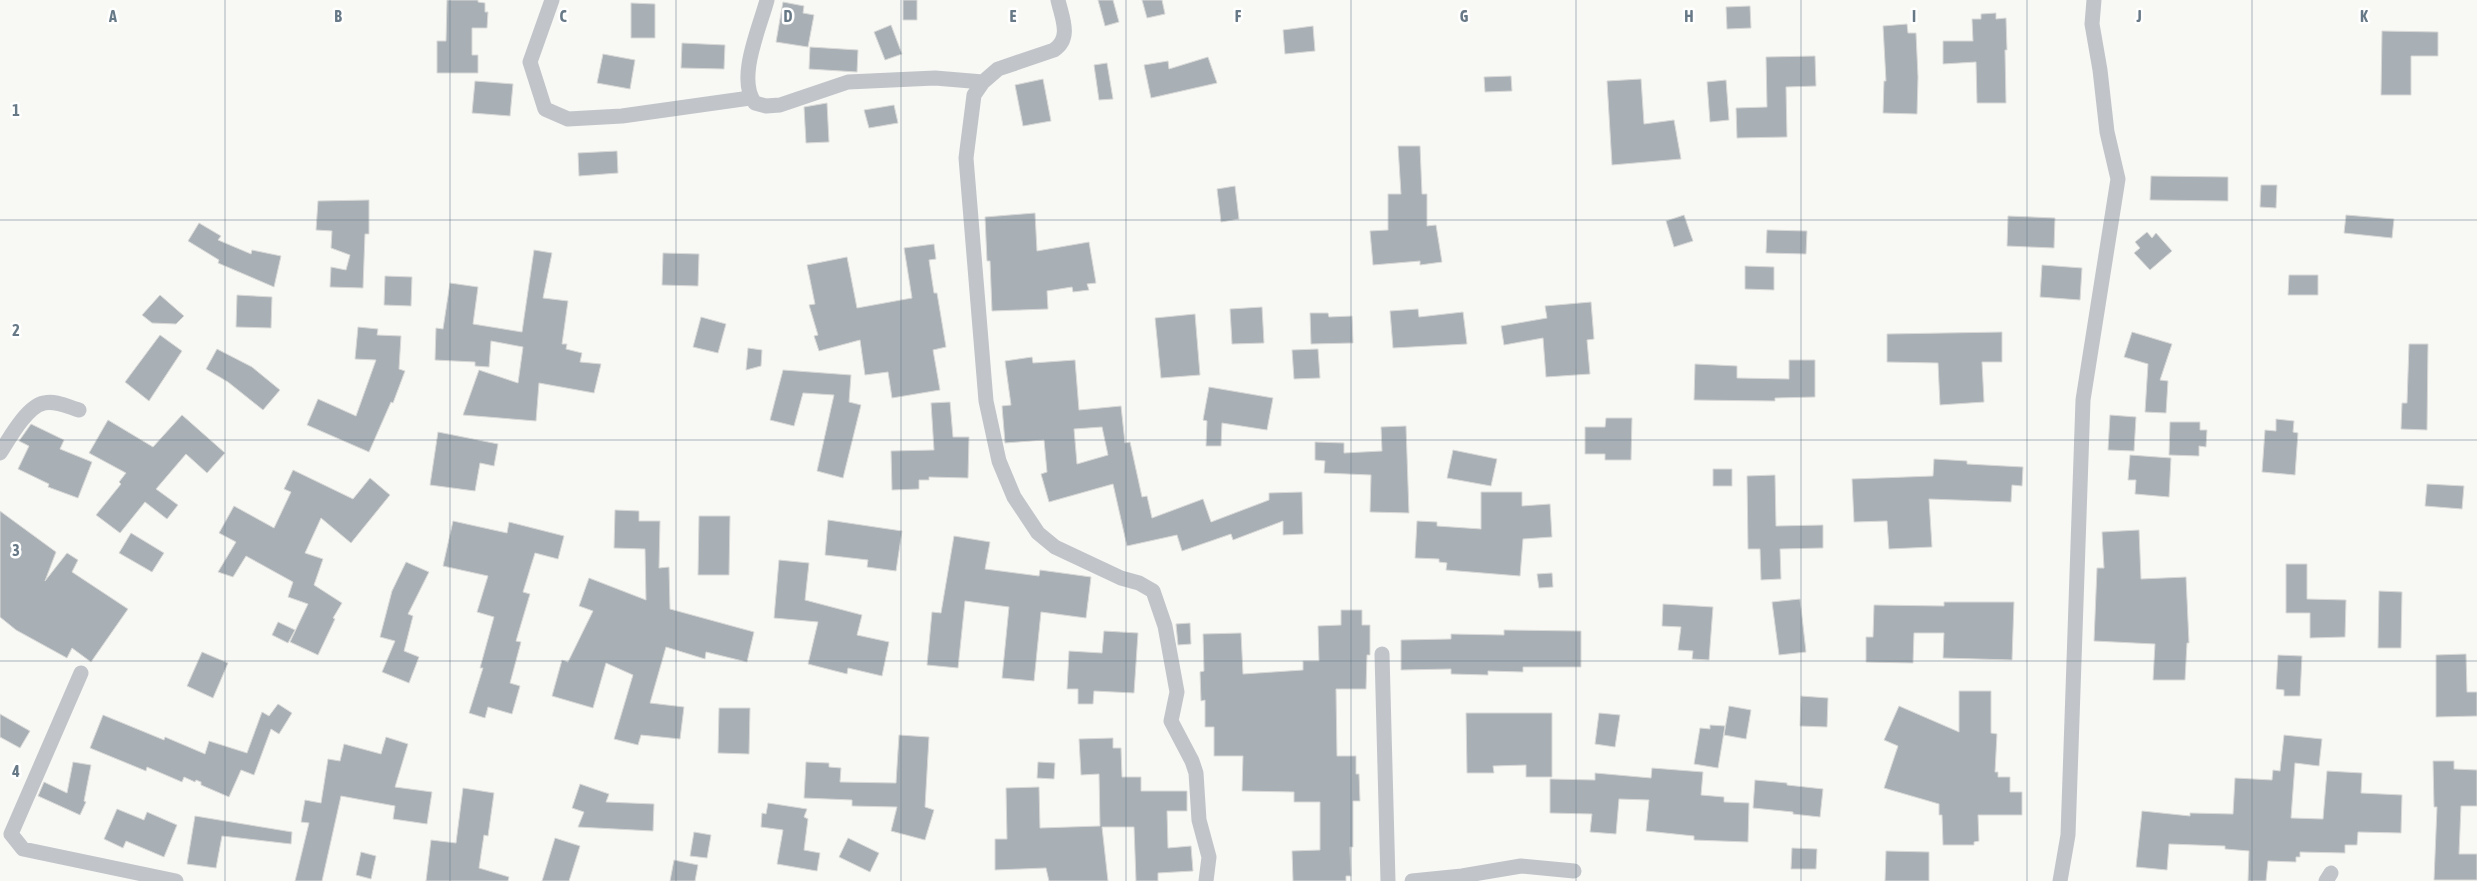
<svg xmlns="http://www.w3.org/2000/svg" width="2477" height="881" viewBox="0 0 2477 881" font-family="'Asap Condensed',sans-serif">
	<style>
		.building { fill: #a8b0b6; stroke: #d9d9d7; fill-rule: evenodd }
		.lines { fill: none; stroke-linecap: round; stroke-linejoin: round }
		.street { stroke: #c1c5c9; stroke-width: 15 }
		.grid { fill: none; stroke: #677986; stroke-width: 1; stroke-opacity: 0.55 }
		.grid-label { font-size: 16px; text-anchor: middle; font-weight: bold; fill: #677986; stroke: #fff; stroke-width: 5; stroke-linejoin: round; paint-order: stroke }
	</style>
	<rect width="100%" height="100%" fill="#f8f8f5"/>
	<path class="building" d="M447 0H478V2L485 3V12H488L487 28H472V55H478V73H437V41H446Z
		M903 0H917V20H903Z
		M1098 0H1113L1119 22 1105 26Z
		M1142 0H1162L1165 14 1147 18Z
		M783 2 804 6 803 13 814 15 808 47 776 42Z
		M631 3 655 4V38H631Z
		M1750 6 1751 28 1727 29 1726 7Z
		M1996 13V19L2006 18 2007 50H2005L2006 103H1977L1976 62 1943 64V41H1973L1972 19H1981V14Z
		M1907 24 1908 33H1916L1918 77 1917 114 1883 113 1884 81H1886L1883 26Z
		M891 25 902 54 885 60 874 32Z
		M1313 26 1315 51 1285 54 1283 30Z
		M2382 31 2438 32V56H2411V95H2381Z
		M682 43 725 45 724 69 681 68Z
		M810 47 858 50 857 72 809 69Z
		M603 54 635 60 630 89 597 83Z
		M1815 56 1816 86 1786 87 1787 137 1737 138 1736 108 1767 107 1766 57Z
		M1208 57 1217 83 1151 98 1144 65 1168 61 1169 69Z
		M1107 63 1113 99 1099 100 1094 65Z
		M1511 76 1512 91 1485 92 1484 77Z
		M1043 79 1051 121 1023 126 1015 85Z
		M1641 79 1644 124 1674 120 1681 159 1612 165 1607 81Z
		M1726 80 1729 120 1710 122 1707 82Z
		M475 81 513 84 510 116 472 113Z
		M827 103 829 142 806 143 804 107Z
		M894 105 898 123 869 128 864 110Z
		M1398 146H1420L1422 194H1427V226L1436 225 1442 262 1420 265V261L1373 265 1370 231 1388 230V194H1401Z
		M617 151 618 173 579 176 578 153Z
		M2151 176 2228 177V201L2150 200Z
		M2261 185H2277L2276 208 2260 207Z
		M1235 186 1239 219 1221 222 1217 189Z
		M369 200V234H365L363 288 330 287 331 267 346 270 350 255 331 248 332 231 316 230 318 201Z
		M1035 213 1037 251 1089 242 1096 283 1087 284 1089 290 1073 292 1072 287 1047 291 1048 309 992 311 990 261H987L985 217Z
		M1684 215 1693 241 1674 247 1666 221Z
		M2346 215 2394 219 2392 238 2344 233Z
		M2008 216 2055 218 2054 248 2007 246Z
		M199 223 221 236 218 240 251 254 252 250 281 256 274 287 218 263 219 260 188 241Z
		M1767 230 1807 231 1806 254 1766 253Z
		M2147 232 2152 238 2156 233 2172 251 2150 270 2134 253 2140 248 2135 242Z
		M934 244 936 259 929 260 934 293H937L946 347 933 350 940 390 892 398 888 372 865 375 860 340 819 351 814 336 818 335 809 305 815 304 807 265 847 257 857 308 912 298 904 248Z
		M534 250 552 253 543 298 568 301 562 344H567L566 349 582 353 580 362 601 364 594 393 539 383 536 421 463 415 479 370 518 383 523 347 491 341 489 367 475 366V362L435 360 436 328 443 329 450 283 478 287 473 324 522 332Z
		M663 253 699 254 698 286 662 285Z
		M2042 265 2082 268 2080 300 2040 297Z
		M1745 266 1774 267V290L1745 289Z
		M2289 275H2318V295H2288Z
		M385 276 412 277 411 306 384 305Z
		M160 295 184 316 176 324 152 323 142 315Z
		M237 295 272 297 271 328 236 327Z
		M1591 302 1594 339 1587 340 1590 374 1546 377 1543 338 1504 345 1501 326 1547 318 1545 306Z
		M1262 307 1264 343 1232 344 1230 309Z
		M1418 309 1419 317 1463 312 1467 344 1393 348 1390 311Z
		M1310 313H1328L1329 317 1352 316 1353 343 1311 344Z
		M1195 314 1200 375 1161 378 1155 318Z
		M701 317 726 324 718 353 693 347Z
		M358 327 378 329 377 335 401 336 399 369 405 371 393 403 391 402 369 452 307 425 318 399 356 416 376 360 355 359Z
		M2002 332V362H1982L1984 402 1940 405 1938 363 1887 362V334Z
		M2132 332 2172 344 2160 380 2168 381 2166 413 2145 412 2148 364 2124 357Z
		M160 335 182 351 149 401 125 382Z
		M2409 344H2428L2427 430 2401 429 2402 403H2407Z
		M748 348 762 350 761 366 746 370Z
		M217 349 252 367 280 390 263 410 228 382 206 369Z
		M1318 349 1320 378 1294 379 1292 350Z
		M1032 357 1033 363 1075 360 1079 410 1121 406 1125 443 1130 442 1142 497 1147 496 1152 518 1203 499 1211 522 1269 500V493L1302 492 1303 534 1283 535V521L1233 540 1231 534 1182 551 1177 535 1127 546 1113 484 1049 502 1041 474 1047 472 1044 440 1005 443 1002 406 1011 405 1005 361ZM1102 427 1108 455 1077 464 1074 429Z
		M1789 360H1815V397L1775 398V401L1694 400 1695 364 1737 366V378L1789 379Z
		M783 370 851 375 849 402 861 405 843 478 817 471 834 395 803 393 794 426 770 420Z
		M1209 387 1273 398 1267 430 1222 423 1221 446H1206L1207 421 1203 420Z
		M950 402 953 437H969L968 478 929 477V480H919V489L892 490 891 451 934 450 931 403Z
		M182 415 225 453 207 473 186 454 156 489 178 505 167 519 145 502 120 533 96 515 121 484 119 482 126 473 89 453 108 420 153 447Z
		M2110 415 2136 417 2134 451 2108 450Z
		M1606 418H1632L1631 460H1605V454H1585V427H1605Z
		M2276 419 2294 421 2293 432 2298 433 2295 475 2262 472 2265 430 2276 431Z
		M2170 422H2200V430H2207L2206 447 2199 446V456L2169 455Z
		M31 424 64 440 60 449 92 462 78 498 48 487 49 484 18 469 29 446 19 441Z
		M1406 426 1409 513 1370 512 1371 475 1324 473 1325 461 1315 460V442L1344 443V453L1382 451 1381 427Z
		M438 432 498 444 494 466 480 463 475 491 430 485Z
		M1453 450 1497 459 1491 486 1447 478Z
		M2130 455 2171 458 2169 497 2135 494 2136 480H2128Z
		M1934 459 1967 461V464L2023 467 2022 486 2012 485 2011 502 1929 499 1932 547 1889 549 1887 521 1854 522 1852 479 1933 476Z
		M1713 469H1732V486H1713Z
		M293 470 353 499 370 478 390 495 351 543 321 518 305 553 323 559 314 585 342 603 333 618 335 619 318 655 290 642 308 604 288 597 293 582 246 556 233 577 218 572 236 542 219 533 234 506 274 528 291 492 284 489Z
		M1775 475 1776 526 1823 525V548L1780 549 1781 579 1761 580 1760 549H1748L1747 476Z
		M2427 484 2464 486 2462 509 2425 506Z
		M1481 492H1522V506L1550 504 1552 537 1523 539 1520 576 1446 570 1447 563 1439 562V559L1415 558 1417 521 1437 522V526L1481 529Z
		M615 510 639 511V521H660L659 568 669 567 670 609 754 632 747 662 706 652 705 659 666 647 650 703 684 707 680 739 641 735 638 745 614 739 633 675 606 663 593 708 552 696 562 660 568 662 593 611 579 606 589 578 646 600 645 549 614 548Z
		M0 511 56 552 45 581 67 553 78 560 72 572 128 609 91 662 72 648 67 658 16 630 0 617Z
		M699 516H730L729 575H698Z
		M828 520 902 531 896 571 867 567 868 560 825 555Z
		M453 521 507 533 509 522 564 536 558 559 535 553 523 592 530 594 516 641 521 642 510 683 520 686 512 714 488 707 485 718 469 713 483 668H480L494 617 477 612 488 576 443 566Z
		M2139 530 2141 579 2186 577 2189 643H2187L2185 680H2153L2155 644 2094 641 2097 568H2104L2102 532Z
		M131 533 164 553 152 572 119 553Z
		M954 536 990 542 985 569 1039 576 1040 570 1091 577 1086 618 1041 612 1034 681 1002 678 1009 607 965 601 958 668 927 665 932 612 941 613Z
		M779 560 809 563 805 600 862 615 857 635 889 642 882 676 848 668 847 674 808 664 818 622 774 618Z
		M406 562 429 572 408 614 413 616 404 651 419 657 409 683 382 672 395 641 380 637 392 591Z
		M2286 564H2307V599L2346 600 2345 637 2310 638V613H2286Z
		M1552 573 1553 587 1539 588 1537 574Z
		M2379 591 2402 592 2401 648H2378Z
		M1800 599 1806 652 1779 655 1772 602Z
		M1944 602H2014L2012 660 1943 658 1944 633H1914L1913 663 1866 662V637H1873L1874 605 1944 606Z
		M1663 604 1713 607 1709 660 1692 659 1693 651 1678 650 1681 627 1662 626Z
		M1341 610H1362V625H1370V655H1367L1366 689H1336L1337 756H1356V774H1359L1360 801H1353V847H1350L1351 876H1346V881H1293L1292 851 1320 850V802H1294V792L1242 791 1243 756H1214V727H1205V700L1201 701 1200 672 1204 671 1203 634 1241 633 1243 674 1303 670V661H1319L1318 626 1341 625Z
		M278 622 295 630 288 643 272 635Z
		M1190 623 1191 644 1178 645 1176 624Z
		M1504 630 1581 631V667H1523V672L1488 671V675L1451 674V669L1401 670V640L1451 639V634L1504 635Z
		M1104 631 1138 633 1134 693 1094 691 1093 704H1078V689H1067L1069 651 1102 653Z
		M202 652 228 663 213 698 187 686Z
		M2466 654 2467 692H2477V716L2436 717V655Z
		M2278 655 2302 656 2300 696H2284V690L2276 689Z
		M1959 691H1991V733L1997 734 1995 772H1998V777H2010V792H2022V815H1978L1979 841 1974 842V845H1943L1942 815H1939V804L1884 788 1898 746 1884 740 1899 706 1959 732Z
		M1801 696 1828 698 1827 727 1800 726Z
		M278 704 292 713 279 734 271 729 254 775 241 770 229 797 201 785V782L196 780 195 782 184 777 182 782 147 767 146 771 90 748 103 715 164 740 165 737 205 754 209 741 247 753 262 712 269 716Z
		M1729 706 1751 710 1746 739 1724 735Z
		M719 708H750L749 754 718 753Z
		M1466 713H1552V777H1526V765L1493 766 1494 773H1467Z
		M1599 713 1620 715 1615 747 1595 744Z
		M0 714 30 731 20 748 0 737Z
		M1710 725 1725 726 1718 768 1694 764 1700 728 1710 729Z
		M899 735 929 737 925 807 934 810 925 840 891 831 897 807 852 806V800L804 798 806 762 829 763V767L841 768 840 782 896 783Z
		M2284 735 2322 739 2319 766 2295 763 2291 818 2323 819 2327 771 2362 773 2361 793 2402 795 2401 833 2358 832 2357 845H2345V853L2300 852V857H2296V862L2268 861 2266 881H2248L2249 851 2225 849V846L2169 844 2167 870 2136 867 2142 811 2190 816V813L2233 814 2235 778 2272 780 2273 770 2280 771Z
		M386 737 408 744 395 787 432 792 427 824 393 819 395 806 341 796 322 881H295L309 823 301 822 305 800 321 803 328 759 340 761 344 744 381 754Z
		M1113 738V748H1121L1122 777H1141V791H1187V811H1167L1168 848 1191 846 1193 871 1158 873V881H1136L1134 827H1102L1108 881H1049L1046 868 995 870V839H1007L1006 788 1039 787 1040 828 1100 826 1099 774 1081 775 1079 739Z
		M2433 761H2454V769L2477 770V806H2461L2459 854H2477V880H2434L2437 807H2434Z
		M73 762 91 765 84 801 86 802 80 815 38 796 44 782 67 793Z
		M1038 762 1055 763 1054 779 1037 778Z
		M1652 768 1703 772 1701 795 1724 797V802L1749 803 1748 842 1694 840V836L1646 831 1649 800 1619 799 1616 834 1590 832 1592 814 1550 813V779L1595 780V773L1651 778Z
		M1755 780 1787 783V785L1823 789 1820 817 1793 814V812L1753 808Z
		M580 784 609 794 606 802 654 804 653 831 578 827 584 812 572 808Z
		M463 788 494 793 488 836 484 835 479 868 509 877 508 881H426L431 840 456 843Z
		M768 803 807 809 804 817 808 819 804 850 820 853 817 871 777 864 783 830 761 827 762 813 766 814Z
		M117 809 144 820 147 812 177 825 164 857 126 841 123 848 104 839Z
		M195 816 292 832 291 844 222 836 216 868 187 864Z
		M694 832 711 835 707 858 690 856Z
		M555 838 580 846 569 881H542Z
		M848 838 879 853 870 872 839 857Z
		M1792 848 1817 849 1816 869H1791Z
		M1886 851 1929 852V881H1885Z
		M361 852 376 856 371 879 356 875Z
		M674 860 698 865 695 881H670Z"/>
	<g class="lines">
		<path class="street" d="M552 0 530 62 545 109 568 119 622 116 750 98
			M767 0C760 27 736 79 755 103L766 106 780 105 848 82 935 78 983 82
			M1058 0C1062 18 1072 38 1054 50L998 69 983 82 974 95 966 158 986 401 999 461 1014 497 1038 533 1055 547 1121 578 1139 583 1153 591 1165 626 1177 692 1171 721 1192 761 1196 773 1199 820 1209 857 1206 881
			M0 453C9 439 27 406 44 403 56 400 68 407 79 410
			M1382 654 1388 881
			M81 673 11 834 23 849 176 881
			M1412 881 1462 876 1521 866 1574 871
			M2060 881 2068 835 2083 400 2118 179 2107 132 2100 70 2092 24 2094 0
			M2326 881 2331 873"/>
	</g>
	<path class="grid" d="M225 0V881M450 0V881M676 0V881M901 0V881M1126 0V881M1351 0V881M1576 0V881M1801 0V881M2027 0V881M2252 0V881M0 220H2477M0 440H2477M0 661H2477"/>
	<g class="grid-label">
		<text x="113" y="22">A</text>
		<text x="338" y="22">B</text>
		<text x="563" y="22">C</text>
		<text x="788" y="22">D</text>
		<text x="1013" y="22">E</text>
		<text x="1238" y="22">F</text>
		<text x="1464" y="22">G</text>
		<text x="1689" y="22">H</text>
		<text x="1914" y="22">I</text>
		<text x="2139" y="22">J</text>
		<text x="2364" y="22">K</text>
		<text x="16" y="116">1</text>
		<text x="16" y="336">2</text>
		<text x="16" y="556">3</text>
		<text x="16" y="777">4</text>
	</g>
</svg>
